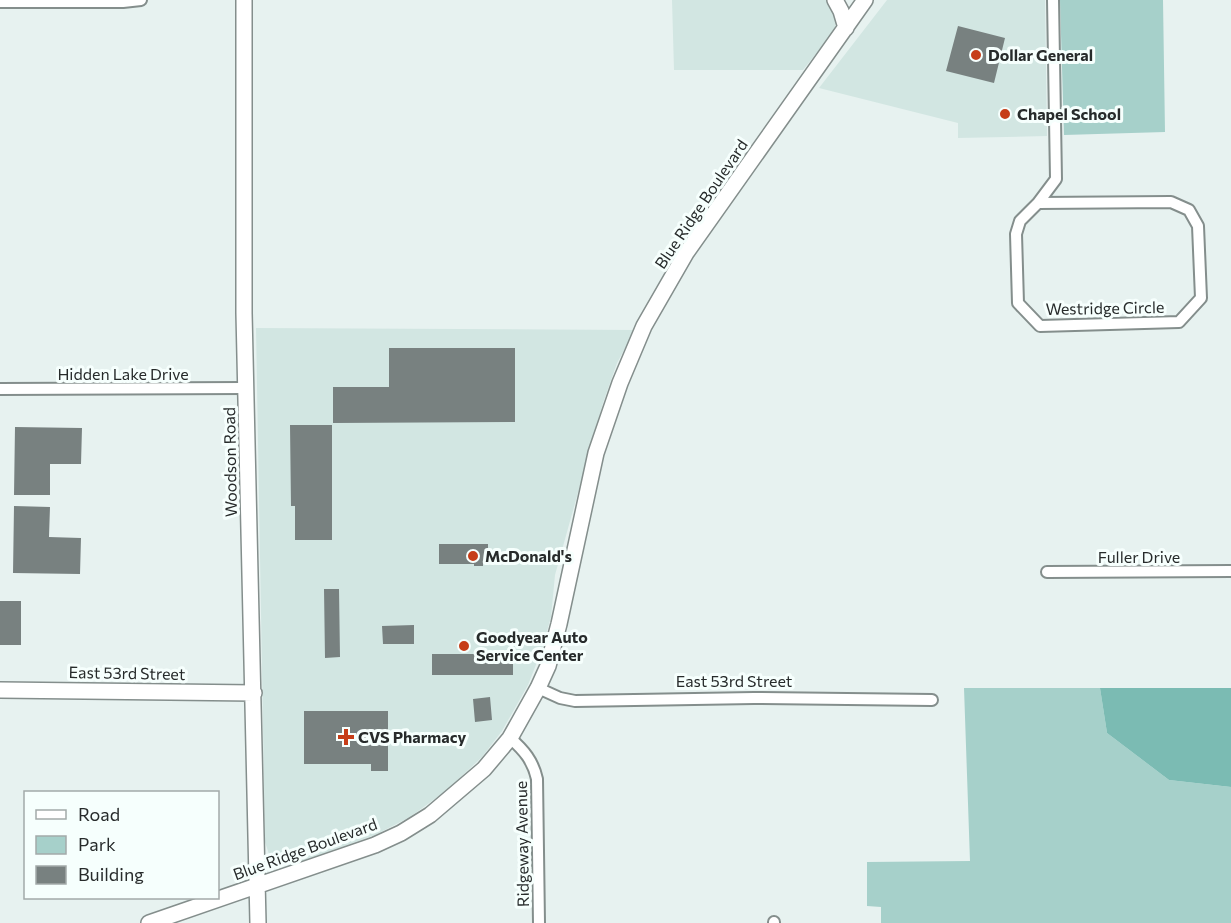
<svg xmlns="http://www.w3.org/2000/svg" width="1231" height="923" viewBox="0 0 1231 923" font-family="Commissioner,sans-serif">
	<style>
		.built { fill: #d2e6e2 }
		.green { fill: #a6d0ca }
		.forest { fill: #7bbbb3 }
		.building { fill: #788180 }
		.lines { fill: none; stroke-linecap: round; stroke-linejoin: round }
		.street-casing { stroke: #848e8c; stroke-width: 14 }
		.secondary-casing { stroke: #848e8c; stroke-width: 18 }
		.street { stroke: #fff; stroke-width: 10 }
		.secondary { stroke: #fff; stroke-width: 15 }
		.poi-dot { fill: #c63d18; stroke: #f6fffd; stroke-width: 2 }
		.labels { text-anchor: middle; stroke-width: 6; stroke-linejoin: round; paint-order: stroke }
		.poi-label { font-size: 16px; font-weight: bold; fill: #272b2b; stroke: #f6fffd; text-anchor: start }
		.street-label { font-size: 16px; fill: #272b2b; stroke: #f6fffd }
	</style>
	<rect width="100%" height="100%" fill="#e7f2f0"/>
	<path class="built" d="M672 0H826L830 3 835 14 836 23 834 31 803 70H674Z
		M887 0H1045L1047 136 958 138V123L819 88Z
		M256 328 635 330 617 363 603 403 555 575 551 617 541 652 528 685 502 731 482 757 447 790 410 817 375 835 300 862 288 863 278 861 269 854 265 842Z"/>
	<path class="green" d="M1163 0 1165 132 1064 135 1060 0Z
		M964 688H1100L1107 733 1169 780 1231 787V923H881V907L867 906V862L970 861Z"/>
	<path class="forest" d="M1100 688H1231V787L1169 780 1107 733Z"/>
	<path class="building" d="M958 26 1005 38 994 83 946 71Z
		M389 348H515V422L333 423V387H389Z
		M290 425H332V540H295V506H291Z
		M15 427 82 428 81 464H50V495H14Z
		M14 506 50 507 49 537 81 538 80 574 13 573Z
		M439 544H488V563H483V566H474V564H439Z
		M324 589H339L340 657 325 658Z
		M0 601H21V645H0Z
		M414 625V644H383L382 626Z
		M432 654H513V675H432Z
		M490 697 492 720 475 722 473 699Z
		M304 711H388V771H371V764H304Z"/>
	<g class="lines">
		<defs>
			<path id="street" d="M0 2H123L141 0
				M1038 203 1171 202 1189 210 1198 226 1201 298 1179 322 1040 326 1018 303 1016 234 1020 221 1038 203 1056 179 1053 0
				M0 389 246 388
				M1047 572 1231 571
				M538 688 560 698 575 701 754 698 932 700
				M510 738C524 750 533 761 537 779L539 923
				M774 923V922"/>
			<path id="secondary" d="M244 0V313L258 923
				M835 0 841 11 846 28
				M0 690 254 693
				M149 923 375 845 401 833 430 815 484 769 510 738 538 688 548 666 559 624 596 453 620 383 644 326 686 253 865 0"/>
		</defs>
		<use href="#street" class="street-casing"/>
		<use href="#secondary" class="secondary-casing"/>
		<use href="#street" class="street"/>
		<use href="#secondary" class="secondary"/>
	</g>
	<g class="poi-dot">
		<circle cx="976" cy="55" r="6"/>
		<circle cx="1005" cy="114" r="6"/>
		<circle cx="473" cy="556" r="6"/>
		<circle cx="464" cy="646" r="6"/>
		<path d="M343 728h6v6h6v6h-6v6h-6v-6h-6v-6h6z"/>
	</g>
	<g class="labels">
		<g class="poi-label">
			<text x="988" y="61">Dollar General</text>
			<text x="1017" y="120">Chapel School</text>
			<text x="485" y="562">McDonald's</text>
			<text x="476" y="643">Goodyear Auto<tspan x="476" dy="18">Service Center</tspan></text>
			<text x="358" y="743">CVS Pharmacy</text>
		</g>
		<g class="street-label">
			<text transform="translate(701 204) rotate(-56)" y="6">Blue Ridge Boulevard</text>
			<text transform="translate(1105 308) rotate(-1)" y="6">Westridge Circle</text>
			<text x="123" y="380">Hidden Lake Drive</text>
			<text transform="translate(230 462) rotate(-91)" y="6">Woodson Road</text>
			<text x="1139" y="563">Fuller Drive</text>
			<text transform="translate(127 673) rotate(1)" y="6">East 53rd Street</text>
			<text x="734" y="687">East 53rd Street</text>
			<text transform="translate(522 844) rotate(-91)" y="6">Ridgeway Avenue</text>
			<text transform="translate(305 849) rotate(-20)" y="6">Blue Ridge Boulevard</text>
		</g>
	</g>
	<rect x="24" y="791" width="195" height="108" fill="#f6fffd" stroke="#a3aaa9" stroke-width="1.5"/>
	<rect x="36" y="810" width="30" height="9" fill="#ffffff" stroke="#a3aaa9" stroke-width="1.5"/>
	<text x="78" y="821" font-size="18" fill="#272b2b">Road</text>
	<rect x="36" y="836" width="30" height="18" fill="#a6d0ca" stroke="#a3aaa9" stroke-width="1.5"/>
	<text x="78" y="851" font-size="18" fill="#272b2b">Park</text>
	<rect x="36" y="866" width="30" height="18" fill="#788180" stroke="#a3aaa9" stroke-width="1.5"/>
	<text x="78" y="881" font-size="18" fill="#272b2b">Building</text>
</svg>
